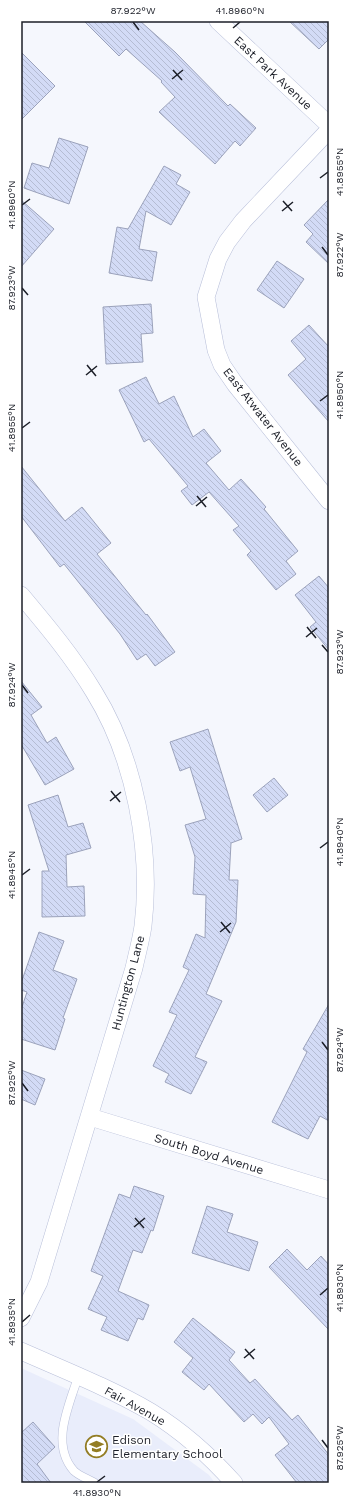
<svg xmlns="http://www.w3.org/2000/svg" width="350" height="1504" viewBox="0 0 350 1504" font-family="'Work Sans',sans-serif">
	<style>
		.built { fill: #e9edfb }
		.building { fill: url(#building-back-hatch); stroke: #9ba2bb }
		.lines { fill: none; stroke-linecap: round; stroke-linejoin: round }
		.service-casing { stroke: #b8bfd9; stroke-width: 9 }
		.minor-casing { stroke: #b8bfd9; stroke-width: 18 }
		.service { stroke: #fff; stroke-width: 8 }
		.minor { stroke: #fff; stroke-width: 17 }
		.ticks { fill: none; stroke: #1c1f28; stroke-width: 1.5 }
		.labels { text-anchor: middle; stroke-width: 3; stroke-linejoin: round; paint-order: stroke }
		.street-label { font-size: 12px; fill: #1c1f28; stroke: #fff }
		.poi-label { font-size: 12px; fill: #1c1f28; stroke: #fff; text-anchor: start }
		.neatline { fill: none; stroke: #1c1f28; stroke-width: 1.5 }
		.ticks-label { font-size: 10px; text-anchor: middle; fill: #1c1f28 }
	</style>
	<defs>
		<pattern id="building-back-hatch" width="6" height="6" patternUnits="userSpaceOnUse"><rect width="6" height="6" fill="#d3dbf6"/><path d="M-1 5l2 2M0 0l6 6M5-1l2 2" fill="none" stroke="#b5bcd3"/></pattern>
	</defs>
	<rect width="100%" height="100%" fill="#f5f7fd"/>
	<path class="built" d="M21 1368 133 1419 209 1475 215 1483H21Z"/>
	<path class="building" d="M84 21H140L175 52 228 106 230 104 256 128 240 146 235 141 215 164 159 112 175 97 161 82 162 81 126 49 119 56Z
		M289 21H329V39L319 49Z
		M21 52 55 86 21 120Z
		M59 138 88 147 69 204 24 188 32 163 49 168Z
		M164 166 181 175 176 184 190 192 171 225 146 211 139 249 157 252 152 281 109 273 117 227 128 229Z
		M329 199V264L306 242 313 234 304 225Z
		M21 200 54 229 21 267Z
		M277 261 304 279 284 308 257 290Z
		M151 304 153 333 141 334 143 362 106 364 103 307Z
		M309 325 329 347V422L288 375 306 359 291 341Z
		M146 377 159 404 174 396 193 437 204 429 221 451 206 463 229 490 241 479 266 507 264 509 298 551 286 561 296 574 276 590 247 555 251 551 233 530 239 526 209 492 192 505 181 491 188 486 149 439 144 442 119 390Z
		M21 466 65 521 82 507 111 543 97 554 146 615 147 614 175 652 155 666 146 654 137 660 120 634 64 564 60 567 21 516Z
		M319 576 329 588V650L310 627 316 622 295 595Z
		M21 681 42 707 31 715 47 743 56 737 74 769 45 785 21 744Z
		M208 729 242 839 231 843 229 880H238L236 922 206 994 222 1001 195 1057 207 1062 191 1094 165 1082 169 1074 153 1066 177 1015 169 1012 189 970 183 967 196 934 205 938 206 895 193 894 195 857 185 825 206 819 190 767 180 771 170 742Z
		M274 778 288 795 267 812 253 795Z
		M58 795 68 827 83 823 91 848 66 855 67 887 84 886 85 916 42 917V871H49L28 805Z
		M39 932 64 941 53 970 77 979 63 1018 65 1019 55 1050 21 1039V1010L27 992 21 990V983Z
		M329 1004V1121L320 1116 308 1139 272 1122 307 1052 303 1049Z
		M21 1070 45 1079 35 1105 21 1099Z
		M134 1186 164 1196 153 1231 151 1230 142 1253 133 1250 118 1291 149 1305 143 1320 138 1318 128 1341 101 1330 107 1317 88 1309 103 1276 91 1271 119 1194 130 1198Z
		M207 1206 233 1214 227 1232 258 1242 249 1271 192 1253Z
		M287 1249 307 1270 321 1256 329 1265V1330L269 1267Z
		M193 1318 235 1352 229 1360 250 1383 255 1379 292 1420 298 1415 329 1455V1483H297L275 1455 289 1444 269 1417 262 1424 253 1414 244 1422 209 1384 204 1390 182 1372 193 1358 174 1342Z
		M33 1422 55 1447 37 1464 51 1483H21V1433Z"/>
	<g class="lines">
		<defs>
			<path id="service" d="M78 1377C69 1406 50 1444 74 1471 79 1476 89 1479 95 1483"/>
			<path id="minor" d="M218 21 329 125
				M329 130 243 221 227 242 218 259 206 297 216 350 222 365 235 384 329 501
				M21 595C47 626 73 657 94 692 135 758 152 850 143 926 141 940 137 954 134 968L39 1282 21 1318
				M90 1117 329 1190
				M21 1351C64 1370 110 1388 151 1412 182 1431 210 1456 234 1483"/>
		</defs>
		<use href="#service" class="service-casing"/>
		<use href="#minor" class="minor-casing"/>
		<use href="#service" class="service"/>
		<use href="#minor" class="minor"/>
	</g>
	<path class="ticks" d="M133 22 139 30M233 28 240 22M173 70 182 80M172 79 183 70M320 178 328 172M283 201 292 211M22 205 30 199M282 211 293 202M322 247 328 255M22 288 28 295M87 365 96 376M86 375 97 366M320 401 328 395M22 428 30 422M197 496 206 507M196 506 207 497M307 627 316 638M306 637 317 628M322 645 328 652M22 685 28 693M111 791 120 802M110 801 121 792M320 848 328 842M22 875 30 869M221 922 230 933M220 932 231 923M322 1042 328 1050M22 1083 28 1091M135 1218 144 1228M134 1227 145 1218M320 1295 328 1288M22 1322 30 1315M245 1349 254 1359M244 1358 255 1349M322 1440 328 1448M97 1482 105 1476"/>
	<defs>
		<symbol id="school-ring" viewBox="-11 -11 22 22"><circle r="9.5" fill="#fff" stroke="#937d24" stroke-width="1.5"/><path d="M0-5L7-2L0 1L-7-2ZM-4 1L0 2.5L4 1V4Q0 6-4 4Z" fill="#937d24"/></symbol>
	</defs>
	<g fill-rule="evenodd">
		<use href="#school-ring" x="84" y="1434" width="25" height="25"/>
	</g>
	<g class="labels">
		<g class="street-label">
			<text transform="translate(273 73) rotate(43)" y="4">East Park Avenue</text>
			<text transform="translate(263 417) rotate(52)" y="4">East Atwater Avenue</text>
			<text transform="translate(128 983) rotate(-75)" y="4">Huntington Lane</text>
			<text transform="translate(209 1154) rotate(17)" y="4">South Boyd Avenue</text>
			<text transform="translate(135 1406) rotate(29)" y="4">Fair Avenue</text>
		</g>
		<g class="poi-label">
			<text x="112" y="1444">Edison<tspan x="112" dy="14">Elementary School</tspan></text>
		</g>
	</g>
	<rect width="350" height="1504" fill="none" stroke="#ffffff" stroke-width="44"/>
	<rect x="22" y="22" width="306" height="1460" class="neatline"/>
	<g class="ticks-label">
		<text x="133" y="14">87.922°W</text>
		<text x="240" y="14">41.8960°N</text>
		<text transform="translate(339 172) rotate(-90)" y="4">41.8955°N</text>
		<text transform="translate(11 205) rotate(-90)" y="4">41.8960°N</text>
		<text transform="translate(339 255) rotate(-90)" y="4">87.922°W</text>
		<text transform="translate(11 288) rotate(-90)" y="4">87.923°W</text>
		<text transform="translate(339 395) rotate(-90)" y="4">41.8950°N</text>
		<text transform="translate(11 428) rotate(-90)" y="4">41.8955°N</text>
		<text transform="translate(339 652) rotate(-90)" y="4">87.923°W</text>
		<text transform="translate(11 685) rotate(-90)" y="4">87.924°W</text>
		<text transform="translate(339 842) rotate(-90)" y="4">41.8940°N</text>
		<text transform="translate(11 875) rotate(-90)" y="4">41.8945°N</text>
		<text transform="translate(339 1050) rotate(-90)" y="4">87.924°W</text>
		<text transform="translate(11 1083) rotate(-90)" y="4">87.925°W</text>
		<text transform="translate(339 1288) rotate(-90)" y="4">41.8930°N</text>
		<text transform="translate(11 1322) rotate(-90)" y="4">41.8935°N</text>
		<text transform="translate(339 1448) rotate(-90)" y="4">87.925°W</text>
		<text x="97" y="1496">41.8930°N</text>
	</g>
</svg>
